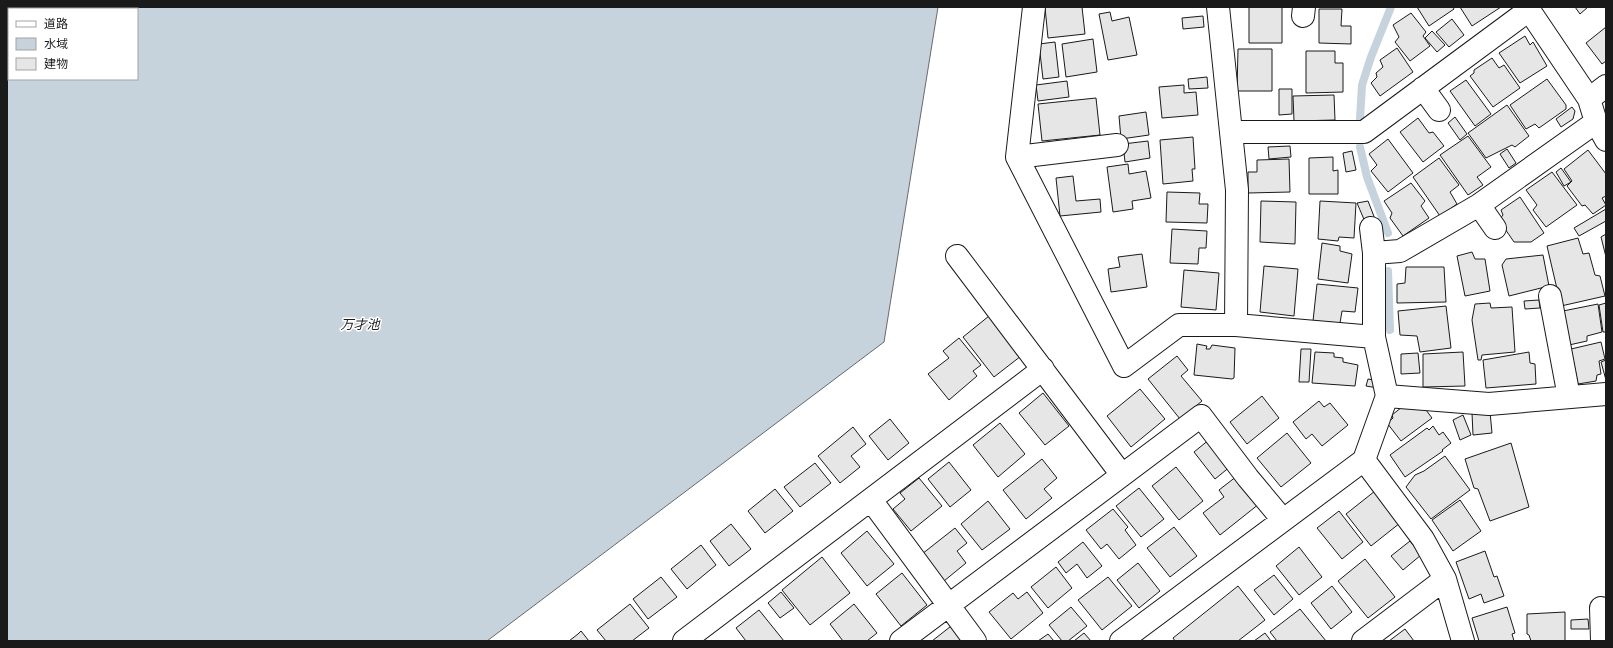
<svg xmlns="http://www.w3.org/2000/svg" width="1613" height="648" viewBox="0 0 1613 648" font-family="Signika,'Noto Sans JP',sans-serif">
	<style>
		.water { fill: #c6d2dc; stroke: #6a6a6a; fill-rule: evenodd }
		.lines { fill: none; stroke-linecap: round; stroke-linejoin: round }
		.stream { stroke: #c6d2dc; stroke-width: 8 }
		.building { fill: #e6e6e6; stroke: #1a1a1a }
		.minor-casing { stroke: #1a1a1a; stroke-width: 24 }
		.minor { stroke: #fff; stroke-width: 22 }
		.labels { text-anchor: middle; stroke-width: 3; stroke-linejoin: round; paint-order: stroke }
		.water-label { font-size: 13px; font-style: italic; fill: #1a1a1a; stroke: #fff }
	</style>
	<rect width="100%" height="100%" fill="#fff"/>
	<path class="water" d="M7 7H938L884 342 487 641H7ZM9 9H137V79H9Z"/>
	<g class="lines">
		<path class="stream" d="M1360 119 1362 85 1371 57 1391 7
			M1360 147 1367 177 1388 233
			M1388 271 1390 330"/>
	</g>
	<path class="building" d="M1045 7H1082L1085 34 1048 38Z
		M1249 7H1282V43H1249Z
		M1417 7H1453L1454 9 1429 26Z
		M1460 7H1501L1472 26Z
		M1575 7H1588L1580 14Z
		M1319 9H1342L1341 26H1351V44L1319 43Z
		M1110 12 1112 21 1129 17 1137 55 1108 60 1099 14Z
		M1411 13 1426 32 1423 36 1430 46 1410 61 1395 42 1399 37 1393 25Z
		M1203 16 1204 27 1183 29 1182 18Z
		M1452 19 1464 35 1449 47 1436 32Z
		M1606 27V61L1602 64 1586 43Z
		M1432 31 1445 45 1437 52 1425 38Z
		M1525 36 1530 45 1533 42 1547 66 1520 83 1499 53Z
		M1093 39 1097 72 1066 77 1062 44Z
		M1055 42 1059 77 1043 79 1039 44Z
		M1397 48 1413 72 1380 96 1371 83 1377 77 1376 73 1383 67 1380 60Z
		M1238 49H1272V91H1237Z
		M1306 51H1335V63H1343V92L1306 93Z
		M1492 58 1499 68 1504 65 1520 88 1493 107 1470 76 1474 73V70Z
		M1207 77 1208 88 1189 89 1188 79Z
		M1547 79 1566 105V109L1539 128 1535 124 1526 129 1510 105Z
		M1466 80 1491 114 1475 126 1450 91Z
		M1067 81 1069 97 1038 101 1036 85Z
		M1184 85V93L1196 92 1198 115 1162 118 1159 87Z
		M1279 89H1292V114L1279 115Z
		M1334 95 1335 120 1294 121 1293 96Z
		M1096 98 1100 135 1042 141 1038 104Z
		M1507 105 1529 136 1515 147 1512 145 1486 158 1468 133Z
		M1572 107 1575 111 1573 119 1561 127 1556 119Z
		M1146 112 1149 135 1121 139 1119 116Z
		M1455 117 1467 134 1460 140 1448 123Z
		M1418 118 1429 133 1433 132 1444 146 1423 162 1400 132Z
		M1468 136 1491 167 1477 177 1483 185 1468 195 1440 155Z
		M1193 137 1195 169H1192L1193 181 1163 184 1160 140Z
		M1388 139 1413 173 1388 192 1371 171 1377 165 1369 154Z
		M1148 141 1150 158 1125 162 1123 144Z
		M1290 146 1291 157 1269 159 1268 147Z
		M1507 149 1516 163 1509 168 1500 154Z
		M1588 150 1606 174V196L1602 198 1606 205 1593 214 1585 205 1582 206 1567 186 1572 181 1564 169Z
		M1352 151 1356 170 1346 172 1343 153Z
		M1333 157V171L1338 170V194H1309V158Z
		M1439 158 1459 185 1450 192 1457 204 1440 216 1413 177Z
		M1289 159 1290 192 1248 193V172H1257V160Z
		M1128 164 1129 174 1146 171 1151 198 1132 201 1133 209 1113 212 1107 167Z
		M1561 168 1571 182 1564 186 1556 172Z
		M1552 172 1577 205 1546 227 1533 210 1537 205 1526 190Z
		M1073 176 1076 201 1100 199 1101 212 1060 216 1056 178Z
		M1411 183 1425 201 1421 206 1429 218 1403 236 1390 218 1392 213 1384 201Z
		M1167 192 1200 193 1199 204H1208L1207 223 1166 222Z
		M1520 197 1544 233 1531 242H1514L1499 220 1503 215 1501 210Z
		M1261 201 1296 202 1295 244 1260 242Z
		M1320 201 1356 203 1354 238 1339 237 1338 241 1318 239Z
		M1368 201 1375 219 1366 224 1357 203Z
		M1606 209V221L1579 236 1574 228Z
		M1172 229 1207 231 1206 248H1199L1198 264 1170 263Z
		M1606 234V257L1601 237Z
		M1578 238 1583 254 1589 253 1595 275 1600 276 1605 296 1561 306 1547 246Z
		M1322 243 1340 246V251L1352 254 1348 283 1318 279Z
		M1472 252 1475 259H1485L1490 291 1465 296 1457 256Z
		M1142 254 1147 287 1111 292 1108 269 1120 267 1118 257Z
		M1543 255 1549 286 1509 296 1502 265 1506 259Z
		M1264 266 1298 269 1294 316 1260 312Z
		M1406 267H1444L1446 302 1397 303V284L1405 283Z
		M1184 270 1219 273 1216 310 1181 307Z
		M1317 284 1358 288 1355 312 1342 311 1340 323 1313 321Z
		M1539 300 1540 308 1525 309 1524 301Z
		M1490 303 1491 308 1512 307 1515 352 1482 355 1481 360H1478L1472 320 1475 304Z
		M1606 303V332H1603L1599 305Z
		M1598 304 1602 332 1587 336V341L1569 345 1563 311Z
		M1446 306 1451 348 1420 352 1417 336 1400 335 1398 311Z
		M989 316 1021 356 994 377 963 337Z
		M959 338 981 365 973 371 977 376 949 400 928 374 949 358 943 351Z
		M1601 342 1605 359 1599 361 1601 374 1597 375 1596 381 1578 384 1571 349Z
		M1197 344 1207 346 1206 349H1210L1212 345 1235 348 1234 378 1232 379 1194 375Z
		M1301 349H1311L1309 382H1299Z
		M1315 352 1334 353V357L1343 358V362L1358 365 1355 386 1312 383Z
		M1463 352 1465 386 1423 387V354Z
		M1529 352 1530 363 1535 364 1536 384 1486 388 1483 360Z
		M1418 353 1420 373 1401 374V354Z
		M1177 356 1188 370 1181 376 1202 401 1180 419 1148 379Z
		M1606 360V380L1601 362Z
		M1368 379 1379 381 1378 388 1366 386Z
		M1140 389 1165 419 1131 447 1107 416Z
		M1043 393 1069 426 1045 445 1019 413Z
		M1262 396 1279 418 1247 444 1230 422Z
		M1319 401 1324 407 1330 403 1348 425 1322 446 1312 434 1306 439 1293 422Z
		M1407 403 1423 406 1432 418 1401 441 1387 423 1393 418 1392 415Z
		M1490 412 1492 433 1473 435 1472 413Z
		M1463 415 1471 435 1460 440 1453 420Z
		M890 419 909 443 888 460 869 436Z
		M1000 423 1025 454 998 477 973 445Z
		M1433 426 1439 435 1443 432 1451 443 1442 450 1443 451 1405 477 1390 455 1427 428 1429 430Z
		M853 427 866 444 851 456 860 467 840 483 818 456Z
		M1287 433 1311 463 1281 487 1257 458Z
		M1210 439 1231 466 1215 479 1194 452Z
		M1511 443 1529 507 1490 521 1478 489 1474 488 1465 459Z
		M1445 456 1470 490 1431 519 1406 487 1415 475 1424 471Z
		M1042 459 1057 478 1044 489 1052 498 1026 519 1003 490Z
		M949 462 971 490 950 507 928 479Z
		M815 463 831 483 800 507 784 487Z
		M1176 467 1203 501 1179 520 1152 486Z
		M1237 476 1259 504 1220 535 1203 513 1224 497 1219 490Z
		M919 478 942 506 911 531 893 509 905 499 900 493Z
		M1139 488 1164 519 1141 537 1116 506Z
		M775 489 793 511 765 533 748 511Z
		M1375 491 1400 523 1371 546 1346 514Z
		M1460 500 1481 531 1453 551 1432 520Z
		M988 501 1010 529 982 550 961 524Z
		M1113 509 1128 527 1125 530 1136 545 1119 559 1107 544 1101 549 1086 530Z
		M1339 511 1363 542 1342 559 1317 528Z
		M731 524 751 549 729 566 710 541Z
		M1174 527 1197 556 1170 577 1147 548Z
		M955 528 967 543 957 551 966 563 944 581 922 554Z
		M867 531 894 564 867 586 841 553Z
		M1410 541 1421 555 1403 570 1391 556Z
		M1083 542 1102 566 1087 578 1077 564 1066 573 1058 562Z
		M701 545 716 565 687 589 671 569Z
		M1299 547 1322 577 1299 595 1276 566Z
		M1485 551 1494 577 1497 576 1504 596 1484 603 1481 594 1469 599 1456 562Z
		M822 557 850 593 810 625 782 590Z
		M1365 559 1395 597 1368 618 1338 581Z
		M1138 563 1160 591 1139 608 1117 580Z
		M1056 567 1072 588 1048 608 1031 587Z
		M902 573 927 605 901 626 876 594Z
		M1274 575 1293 599 1274 615 1254 590Z
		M661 577 677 597 648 619 633 599Z
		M1108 577 1132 606 1102 630 1078 600Z
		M1238 586 1265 620 1238 641H1175L1173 638Z
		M1332 586 1352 612 1331 629 1311 603Z
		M781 592 794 608 780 618 768 603Z
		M1027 592 1043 613 1011 639 989 612 1013 593 1018 599Z
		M630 604 649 628 632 641H606L597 630Z
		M854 604 877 633 867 641H843L830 624Z
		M1071 607 1087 626 1068 641H1062L1049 625Z
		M1507 607 1515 633 1512 634 1514 641H1479L1472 618Z
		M1300 609 1326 641H1277L1270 632Z
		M759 610 784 641H746L736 628Z
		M1565 612V641H1531L1529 635 1527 634V614Z
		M1588 619 1589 629H1571V620Z
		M955 623 969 641H932Z
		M1405 629 1414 641H1389Z
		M581 631 589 641H569L578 634Z
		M1084 633 1091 641H1074Z
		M1265 633 1271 641H1254Z
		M1048 634 1054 641H1038Z"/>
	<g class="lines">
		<defs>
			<path id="minor" d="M1034 7 1017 157 1124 366 1179 325H1236L1374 337
				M1218 7 1237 190 1236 325
				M1529 7V10L1589 99
				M1303 16 1304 7
				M1423 88 1439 110
				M1596 122 1606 140
				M1231 132H1364L1529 10
				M1017 157 1117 145
				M1479 205 1495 228
				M1371 228 1374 253V337L1387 396 1364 460 1423 539 1445 579 1463 641
				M1374 253 1400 251 1479 205 1596 122 1589 99 1606 86
				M957 256 1122 475
				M1550 296 1569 397
				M1387 396 1489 404 1606 394
				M871 500 975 641
				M1601 608 1602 641
				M684 641 1043 369
				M901 641 1201 416 1248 478 1283 520
				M1121 641 1364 460
				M1363 641 1445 579"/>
		</defs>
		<use href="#minor" class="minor-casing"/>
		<use href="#minor" class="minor"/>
	</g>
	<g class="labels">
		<g class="water-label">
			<text x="360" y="329">万才池</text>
		</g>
	</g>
	<rect width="1613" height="648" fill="none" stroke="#1a1a1a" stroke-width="16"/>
	<rect x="8" y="8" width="130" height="72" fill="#ffffff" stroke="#a3a3a3"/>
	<rect x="16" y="21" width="20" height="6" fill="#ffffff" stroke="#a3a3a3"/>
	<text x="44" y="28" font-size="12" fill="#1a1a1a">道路</text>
	<rect x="16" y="38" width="20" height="12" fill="#c6d2dc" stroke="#a3a3a3"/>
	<text x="44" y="48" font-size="12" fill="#1a1a1a">水域</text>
	<rect x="16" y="58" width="20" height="12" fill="#e6e6e6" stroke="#a3a3a3"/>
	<text x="44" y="68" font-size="12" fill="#1a1a1a">建物</text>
</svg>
